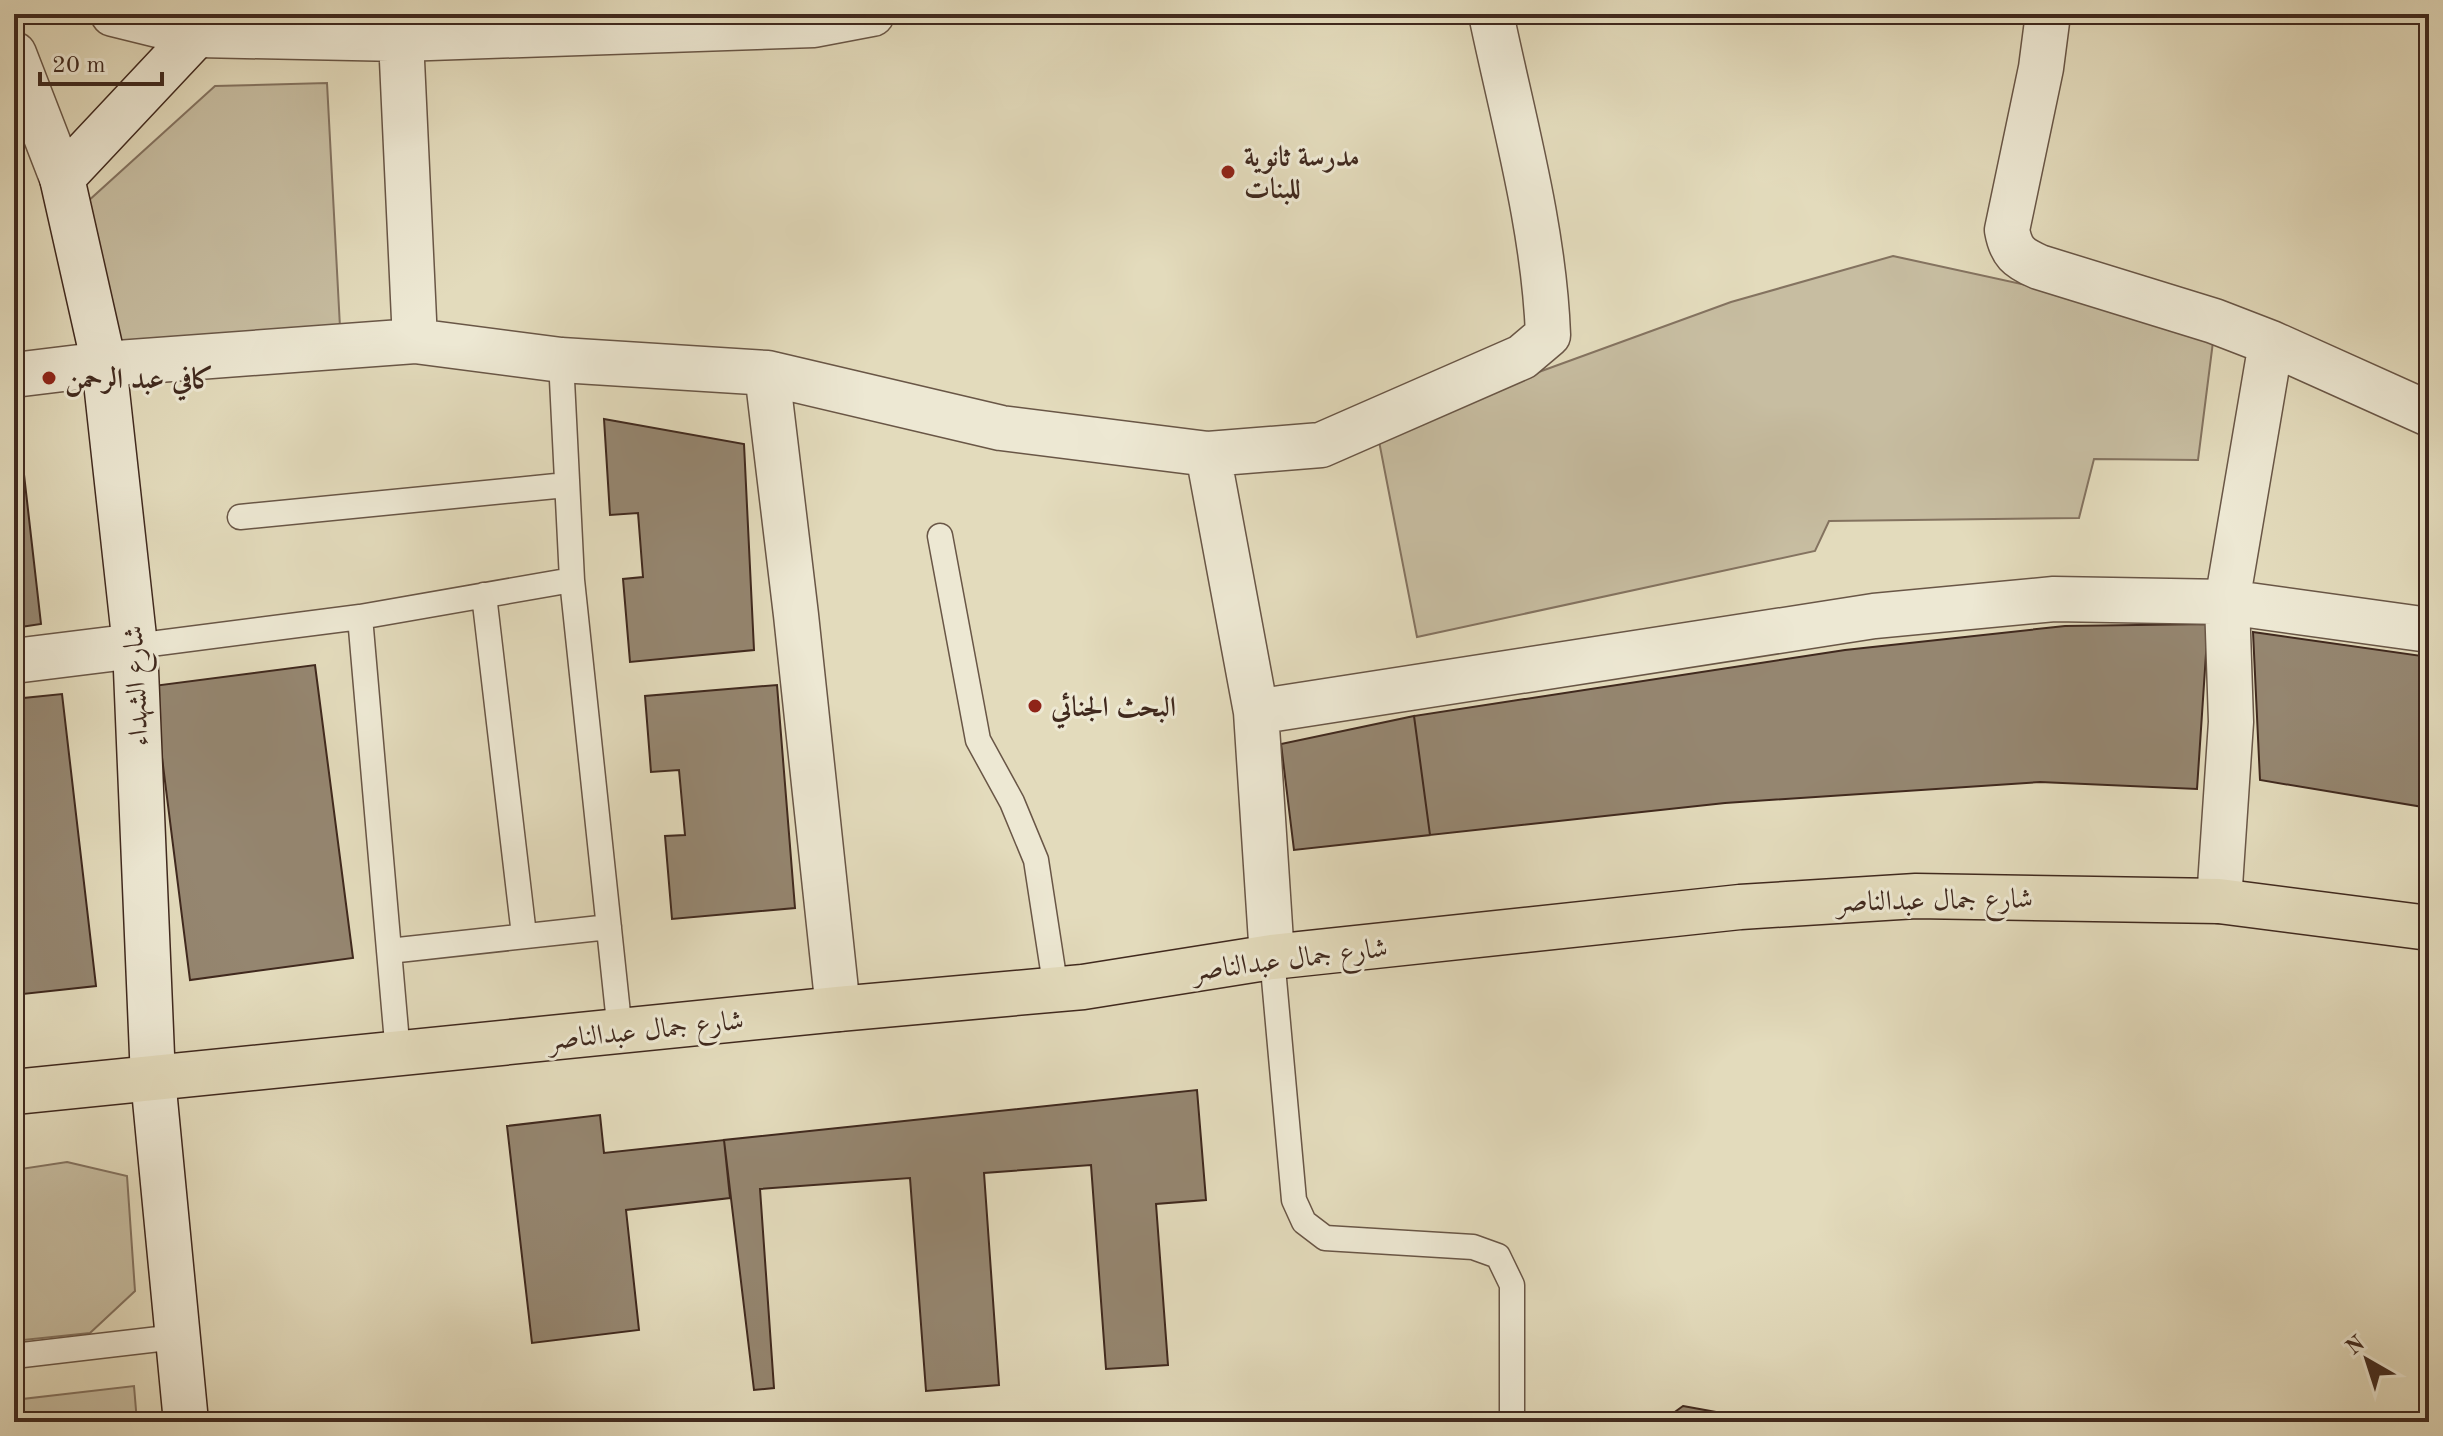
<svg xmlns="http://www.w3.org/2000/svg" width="2443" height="1436" viewBox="0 0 2443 1436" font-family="'Old Standard TT',Amiri,serif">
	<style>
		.green { fill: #c7bda1; stroke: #847360; stroke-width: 2 }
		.building { fill: #958670; stroke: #40291e; stroke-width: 2 }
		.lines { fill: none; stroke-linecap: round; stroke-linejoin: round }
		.lane-casing { stroke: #695646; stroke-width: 27 }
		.street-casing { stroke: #695646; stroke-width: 47 }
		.secondary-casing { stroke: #40291e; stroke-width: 47 }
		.primary-casing { stroke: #40291e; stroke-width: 47 }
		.lane { stroke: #ede8d3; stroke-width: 24 }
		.street { stroke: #ede8d3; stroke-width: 44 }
		.secondary { stroke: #ede8d3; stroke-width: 44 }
		.primary { stroke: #e3dbbc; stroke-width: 44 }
		.poi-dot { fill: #8f2418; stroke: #ede8d3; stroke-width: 3 }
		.labels { text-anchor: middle; stroke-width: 6; stroke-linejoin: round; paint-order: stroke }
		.poi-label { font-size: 28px; font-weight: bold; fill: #40291e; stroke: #ede8d3; text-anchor: start }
		.street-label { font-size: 28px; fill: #40291e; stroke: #ede8d3 }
	</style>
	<rect width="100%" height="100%" fill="#e3dbbc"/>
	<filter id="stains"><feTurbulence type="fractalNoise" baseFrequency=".0025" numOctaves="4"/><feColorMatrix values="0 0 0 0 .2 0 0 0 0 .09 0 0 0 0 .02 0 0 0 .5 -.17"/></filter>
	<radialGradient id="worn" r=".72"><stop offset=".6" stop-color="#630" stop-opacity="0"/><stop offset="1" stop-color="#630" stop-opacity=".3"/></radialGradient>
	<path class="green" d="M327 83 341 346 90 350 86 203 215 86Z
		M1893 256 2215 326 2198 460 2094 459 2079 518 1829 521 1815 551 1417 637 1377 431 1731 302Z
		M67 1162 127 1176 135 1291 90 1333 14 1341V1170Z
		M134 1386 137 1422H14V1400Z"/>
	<path class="building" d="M17 413 41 624 14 628V414Z
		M604 419 744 444 754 650 630 662 623 579 643 577 638 513 610 515Z
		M2208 624 2197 789 2040 782 1725 803 1430 835 1414 716 1845 650 2065 626Z
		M2253 632 2429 657V808L2260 780Z
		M315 665 353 958 190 980 153 686Z
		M777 685 795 908 672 919 665 836 685 835 679 770 651 772 645 696Z
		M62 694 96 986 14 995V699Z
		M1414 716 1430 835 1294 850 1281 744Z
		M1197 1090 1206 1200 1156 1204 1168 1365 1106 1369 1091 1165 984 1173 999 1385 926 1391 910 1178 760 1189 774 1388 754 1390 724 1140Z
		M600 1115 604 1153 724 1140 730 1198 626 1210 639 1330 532 1343 507 1126Z
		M1683 1406 1727 1414 1738 1422H1661Z
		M2403 1412H2429V1422H2403Z"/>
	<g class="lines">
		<defs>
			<path id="lane" d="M561 360 572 580 620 1032
				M240 517 566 485
				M940 536 978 740 1012 802 1036 860 1056 990
				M484 595 524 935
				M360 617 398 1054
				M135 646 360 617 572 580
				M389 951 609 927
				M1272 957 1294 1200 1304 1222 1325 1238 1473 1247 1498 1256 1512 1285V1422
				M14 1356 176 1337"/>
			<path id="street" d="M113 14 198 35 401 39 814 25 872 14
				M2048 14 2041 68 2007 230C2011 252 2018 258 2039 267L2214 321 2271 343 2429 414
				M401 39 415 341
				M14 54 62 178
				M767 373 796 615 838 1009
				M14 375 104 364 415 341 561 360 767 373 1001 428 1208 454 1321 445 1522 357 1548 335C1544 227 1513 119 1491 14
				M1208 454 1256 712 1272 957
				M14 661 135 646
				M1256 712 1874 616 2054 599 2227 602 2429 630
				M2219 901 2231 722 2227 602 2271 343"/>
			<path id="secondary" d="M186 1422 153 1079 135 646 104 364 62 178 216 14"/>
			<path id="primary" d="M14 1092 838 1009 1083 987 1272 957 1740 907 1916 896 2219 901 2429 928"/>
		</defs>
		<use href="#lane" class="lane-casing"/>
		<use href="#street" class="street-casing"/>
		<use href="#secondary" class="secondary-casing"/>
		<use href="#primary" class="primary-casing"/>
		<use href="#lane" class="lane"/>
		<use href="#street" class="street"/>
		<use href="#secondary" class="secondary"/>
		<use href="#primary" class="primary"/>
	</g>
	<g class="poi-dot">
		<circle cx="1228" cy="172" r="8"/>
		<circle cx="49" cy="378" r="8"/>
		<circle cx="1035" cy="706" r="8"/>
	</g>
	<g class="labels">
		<g class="poi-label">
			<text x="1244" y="166">مدرسة ثانوية<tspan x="1244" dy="32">للبنات</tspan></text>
			<text x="65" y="388">كافي عبد الرحمن</text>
			<text x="1051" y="716">البحث الجنائي</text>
		</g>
		<g class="street-label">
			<text transform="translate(135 686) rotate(-93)" y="10">شارع الشهداء</text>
			<text transform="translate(1935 899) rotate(-1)" y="10">شارع جمال عبدالناصر</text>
			<text transform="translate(1290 958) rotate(-7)" y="10">شارع جمال عبدالناصر</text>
			<text transform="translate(646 1029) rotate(-6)" y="10">شارع جمال عبدالناصر</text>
		</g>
	</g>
	<rect width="2443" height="1436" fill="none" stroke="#e3dbbc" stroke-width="48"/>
	<rect x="16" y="16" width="2411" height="1404" fill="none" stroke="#40291e" stroke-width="4"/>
	<rect x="24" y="24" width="2395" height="1388" fill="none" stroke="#40291e" stroke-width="2"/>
	<g transform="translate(2367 1360) rotate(321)" stroke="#ede8d3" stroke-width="6" paint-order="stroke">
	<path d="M0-6L14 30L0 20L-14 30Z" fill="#40291e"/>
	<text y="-12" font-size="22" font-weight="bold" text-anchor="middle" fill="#40291e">N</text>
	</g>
	<path d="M40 72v12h122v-12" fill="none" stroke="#40291e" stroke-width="4"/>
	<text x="52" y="72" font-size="24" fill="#40291e" stroke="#ede8d3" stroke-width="6" paint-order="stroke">20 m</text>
	<rect width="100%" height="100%" filter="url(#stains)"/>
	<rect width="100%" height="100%" fill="url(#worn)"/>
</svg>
